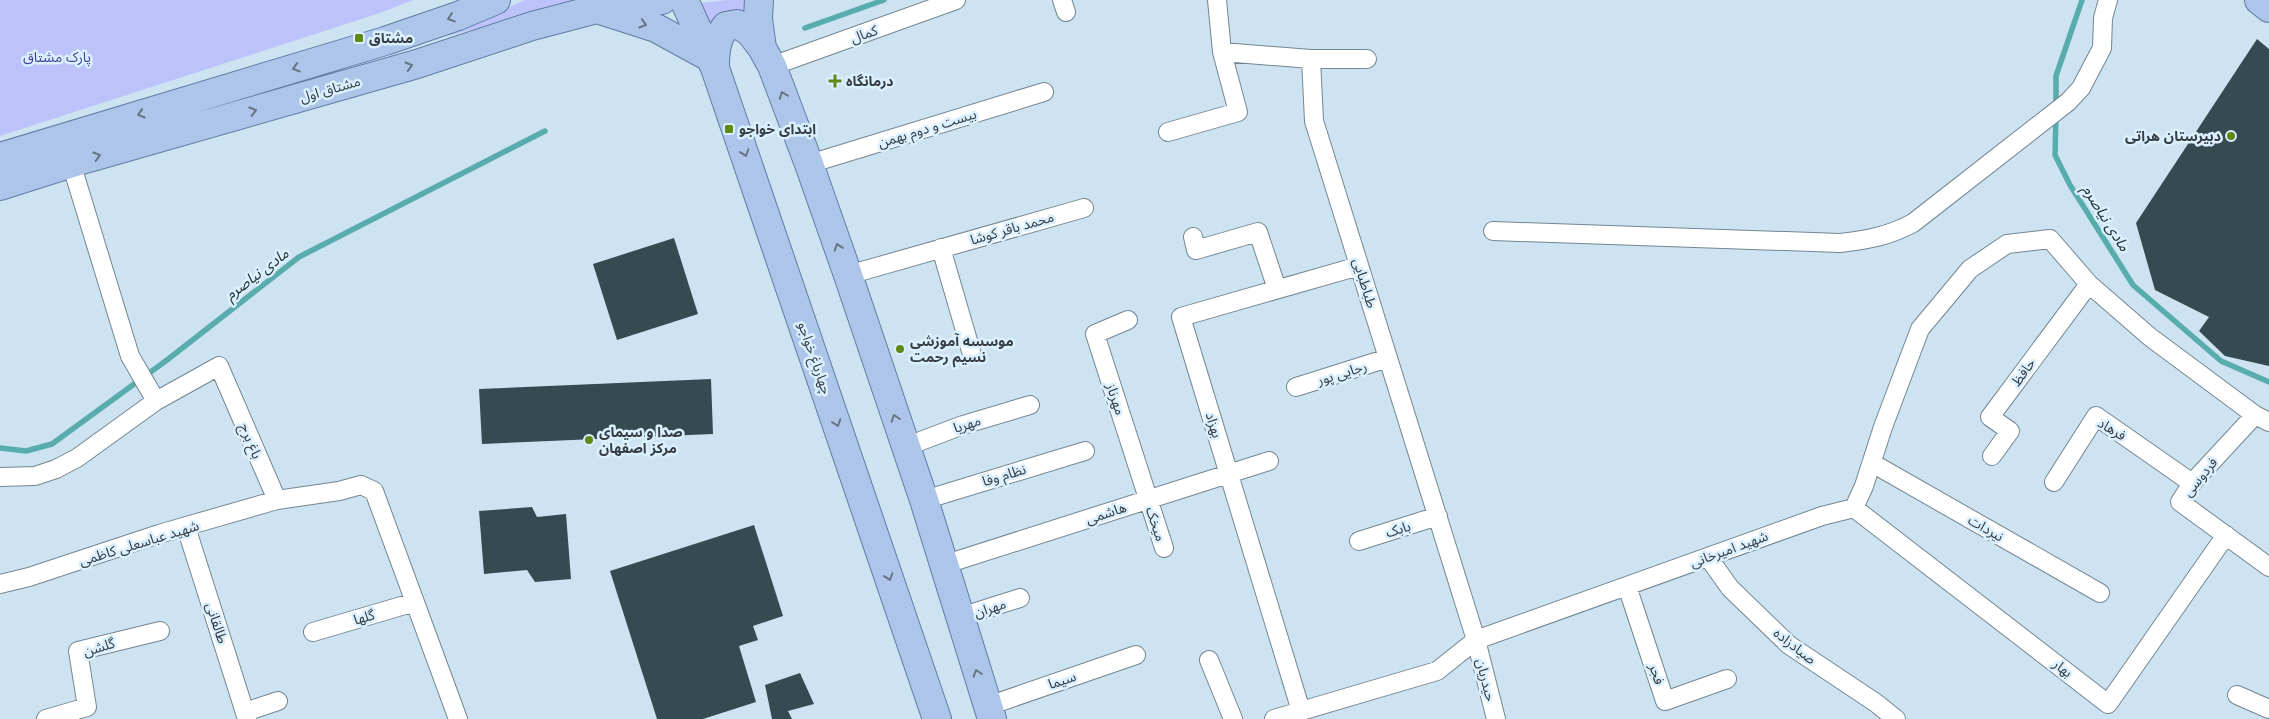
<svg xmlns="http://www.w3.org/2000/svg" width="2269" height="719" viewBox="0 0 2269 719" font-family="'Nunito Sans','Noto Sans Arabic',sans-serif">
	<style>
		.green { fill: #bcc3fa }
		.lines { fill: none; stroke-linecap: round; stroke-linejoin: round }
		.stream { stroke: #59acac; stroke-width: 5.5 }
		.building { fill: #344b51 }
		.street-casing { stroke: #728692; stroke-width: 20 }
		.primary-casing { stroke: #607ca4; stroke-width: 30 }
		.street { stroke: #fff; stroke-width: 18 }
		.primary { stroke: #adc5e8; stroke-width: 28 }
		.oneway { stroke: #667486 }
		.poi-dot { fill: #5f8814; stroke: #dbf0ff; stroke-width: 2 }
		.labels { text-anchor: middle; stroke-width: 5; stroke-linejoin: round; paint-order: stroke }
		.street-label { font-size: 14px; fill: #363e44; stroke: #dbf0ff }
		.poi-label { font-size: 14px; font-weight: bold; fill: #363e44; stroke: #dbf0ff; text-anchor: start }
		.park-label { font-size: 14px; fill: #434397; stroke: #dbf0ff }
		.water-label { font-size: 15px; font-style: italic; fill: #1a2f2e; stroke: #dbf0ff }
	</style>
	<rect width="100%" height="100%" fill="#cee3f1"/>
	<path class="green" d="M0 0H413L380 13 0 136Z
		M525 0H575L574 5 447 36Z
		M727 0H754L751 22 708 35 692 4Z"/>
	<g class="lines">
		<path class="stream" d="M805 28 884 0
			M2056 106V76L2082 0
			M2056 115 2055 155 2070 185 2133 285 2221 361 2269 382
			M0 448 26 451 52 444 167 360 299 257 545 131"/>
	</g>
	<path class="building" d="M2257 39 2269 49V366L2225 356 2199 331 2209 317 2155 290 2136 223Z
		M674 238 698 314 617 340 593 264Z
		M711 379 713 434 482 444 479 389Z
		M532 507 537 517 566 514 571 579 535 582 527 570 484 574 479 511Z
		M754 525 783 616 753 626 758 640 739 646 756 702 703 719H657L610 571Z
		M800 673 814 704 788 711 792 719H772L765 685Z"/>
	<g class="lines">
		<defs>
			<path id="street" d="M1062 0 1066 12
				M1217 0 1222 52 1311 59 1314 121 1476 640 1496 719
				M1311 59H1367
				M772 66 956 0
				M1168 132 1238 112 1222 52
				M71 163 130 356 156 401
				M809 164 1044 92
				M1493 231 1840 243C1867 240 1889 236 1913 223L2068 102 2081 88 2102 48 2103 18 2108 0
				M1193 237 1196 250 1258 232 1277 289
				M941 248 971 351
				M848 275 1084 208
				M1128 320 1095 334 1164 548
				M1296 387 1388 358
				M2255 415 2192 483 2180 502 2269 567
				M905 447 963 425 1030 405
				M1992 456 2010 431 1990 417 2089 284
				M1872 463 2100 593
				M0 477 35 476 56 469 77 458 156 401 219 366 277 500
				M2054 482 2096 416 2192 483
				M924 500 1085 451
				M1854 508 2108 704 2226 535
				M186 527 247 719
				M1359 541 1438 516
				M1708 557 1730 588 1789 645 1876 703 1896 719
				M943 565 1269 461
				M0 584 29 577 159 534 277 500 339 491 361 485 374 491 458 719
				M1627 586 1665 701 1727 679
				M960 617 1020 598
				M313 632 415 602
				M1209 660 1233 719
				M2237 695 2269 709
				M988 706 1136 655
				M1301 711 1181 317 1359 266
				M245 712 278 701
				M46 719 87 707 78 651 160 631
				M1274 719 1437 671 1476 640 1822 516 1854 508 1864 486 1883 427 1920 329 1970 269 2007 244 2050 239 2089 284 2150 337 2255 415 2269 422"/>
			<path id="primary" d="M684 0 715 68 937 719
				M759 0 758 19 762 48 772 66 809 164 848 275 924 500 992 719
				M2259 0 2269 8
				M603 11 656 28 711 58
				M715 68C715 52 716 39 726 26L737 24 750 32 762 48
				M0 157 385 41 458 16 496 0
				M0 186 85 159 417 64 532 26 597 9 662 0"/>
		</defs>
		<use href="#street" class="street-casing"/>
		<use href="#primary" class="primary-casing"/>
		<use href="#street" class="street"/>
		<use href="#primary" class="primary"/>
	</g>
	<defs><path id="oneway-chevron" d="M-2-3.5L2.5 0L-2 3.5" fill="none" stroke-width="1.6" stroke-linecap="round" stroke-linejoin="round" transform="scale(1.25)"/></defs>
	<g class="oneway">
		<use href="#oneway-chevron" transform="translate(451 18) rotate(161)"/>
		<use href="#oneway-chevron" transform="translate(643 24) rotate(17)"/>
		<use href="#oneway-chevron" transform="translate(409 66) rotate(-16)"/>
		<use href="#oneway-chevron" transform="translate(296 68) rotate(163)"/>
		<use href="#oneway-chevron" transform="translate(783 95) rotate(-111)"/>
		<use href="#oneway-chevron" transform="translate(253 111) rotate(-16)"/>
		<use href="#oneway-chevron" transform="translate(141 114) rotate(163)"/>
		<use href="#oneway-chevron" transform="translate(745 153) rotate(71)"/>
		<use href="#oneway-chevron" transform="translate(97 156) rotate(-16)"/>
		<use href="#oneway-chevron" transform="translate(838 247) rotate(-109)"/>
		<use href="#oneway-chevron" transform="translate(895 418) rotate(-108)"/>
		<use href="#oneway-chevron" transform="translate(837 423) rotate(71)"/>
		<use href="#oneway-chevron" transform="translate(889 577) rotate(71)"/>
		<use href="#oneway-chevron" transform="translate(977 673) rotate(-108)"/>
	</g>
	<g class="poi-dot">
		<rect x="354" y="33" width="10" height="10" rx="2.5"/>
		<path d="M832.5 73.5h5v5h5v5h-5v5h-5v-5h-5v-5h5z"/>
		<rect x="724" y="124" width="10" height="10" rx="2.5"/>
		<circle cx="2231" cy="136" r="5"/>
		<circle cx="900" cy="349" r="5"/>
		<circle cx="589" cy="440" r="5"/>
	</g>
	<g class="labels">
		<g class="street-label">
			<text transform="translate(864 34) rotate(-20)" y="5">کمال</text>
			<text transform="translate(330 89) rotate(-16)" y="5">مشتاق اول</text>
			<text transform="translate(927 128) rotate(-17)" y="5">بیست و دوم بهمن</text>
			<text transform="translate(1012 228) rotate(-16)" y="5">محمد باقر کوشا</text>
			<text transform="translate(1365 283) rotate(73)" y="5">طباطبایی</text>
			<text transform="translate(815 358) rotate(71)" y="5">چهارباغ خواجو</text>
			<text transform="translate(2023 372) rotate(-54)" y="5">حافظ</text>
			<text transform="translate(1342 373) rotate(-17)" y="5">رجایی پور</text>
			<text transform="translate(1116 399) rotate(72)" y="5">مهرناز</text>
			<text transform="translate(967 424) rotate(-18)" y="5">مهریا</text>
			<text transform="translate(1214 425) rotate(73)" y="5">بهزاد</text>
			<text transform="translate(2112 429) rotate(31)" y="5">فرهاد</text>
			<text transform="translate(251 441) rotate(67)" y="5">باغ برج</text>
			<text transform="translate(1004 475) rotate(-17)" y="5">نظام وفا</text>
			<text transform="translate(2200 477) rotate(-51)" y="5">فردوسی</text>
			<text transform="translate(1106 513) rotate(-18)" y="5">هاشمی</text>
			<text transform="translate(1156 524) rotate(72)" y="5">میخک</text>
			<text transform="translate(1986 528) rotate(30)" y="5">نیردات</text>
			<text transform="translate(1398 529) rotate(-17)" y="5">بابک</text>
			<text transform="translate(139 543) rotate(-17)" y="5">شهید عباسعلی کاظمی</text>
			<text transform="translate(1729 549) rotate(-20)" y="5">شهید امیرخانی</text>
			<text transform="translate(990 608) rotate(-18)" y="5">مهران</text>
			<text transform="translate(364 617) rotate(-16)" y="5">گلها</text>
			<text transform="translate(217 623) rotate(72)" y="5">طالقانی</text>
			<text transform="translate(1795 646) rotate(38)" y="5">صیادزاده</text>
			<text transform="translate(99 647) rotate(-17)" y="5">گلشن</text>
			<text transform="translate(2063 668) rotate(38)" y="5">بهار</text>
			<text transform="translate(1657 674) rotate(72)" y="5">فجر</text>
			<text transform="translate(1062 680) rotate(-19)" y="5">سیما</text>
			<text transform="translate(1486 680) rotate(76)" y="5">حیدریان</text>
		</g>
		<g class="poi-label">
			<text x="369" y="43">مشتاق</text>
			<text x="846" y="86">درمانگاه</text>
			<text x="739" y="134">ابتدای خواجو</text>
			<text x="2221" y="141" text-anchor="end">دبیرستان هراتی</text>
			<text x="910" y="346">موسسه آموزشی<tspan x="910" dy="16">نسیم رحمت</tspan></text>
			<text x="599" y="437">صدا و سیمای<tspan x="599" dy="16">مرکز اصفهان</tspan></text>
		</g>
		<g class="park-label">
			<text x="57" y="62">پارک مشتاق</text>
		</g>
		<g class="water-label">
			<text transform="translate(2106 218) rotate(58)" y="5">مادی نیاصرم</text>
			<text transform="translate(257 274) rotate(-37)" y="5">مادی نیاصرم</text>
		</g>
	</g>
</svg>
